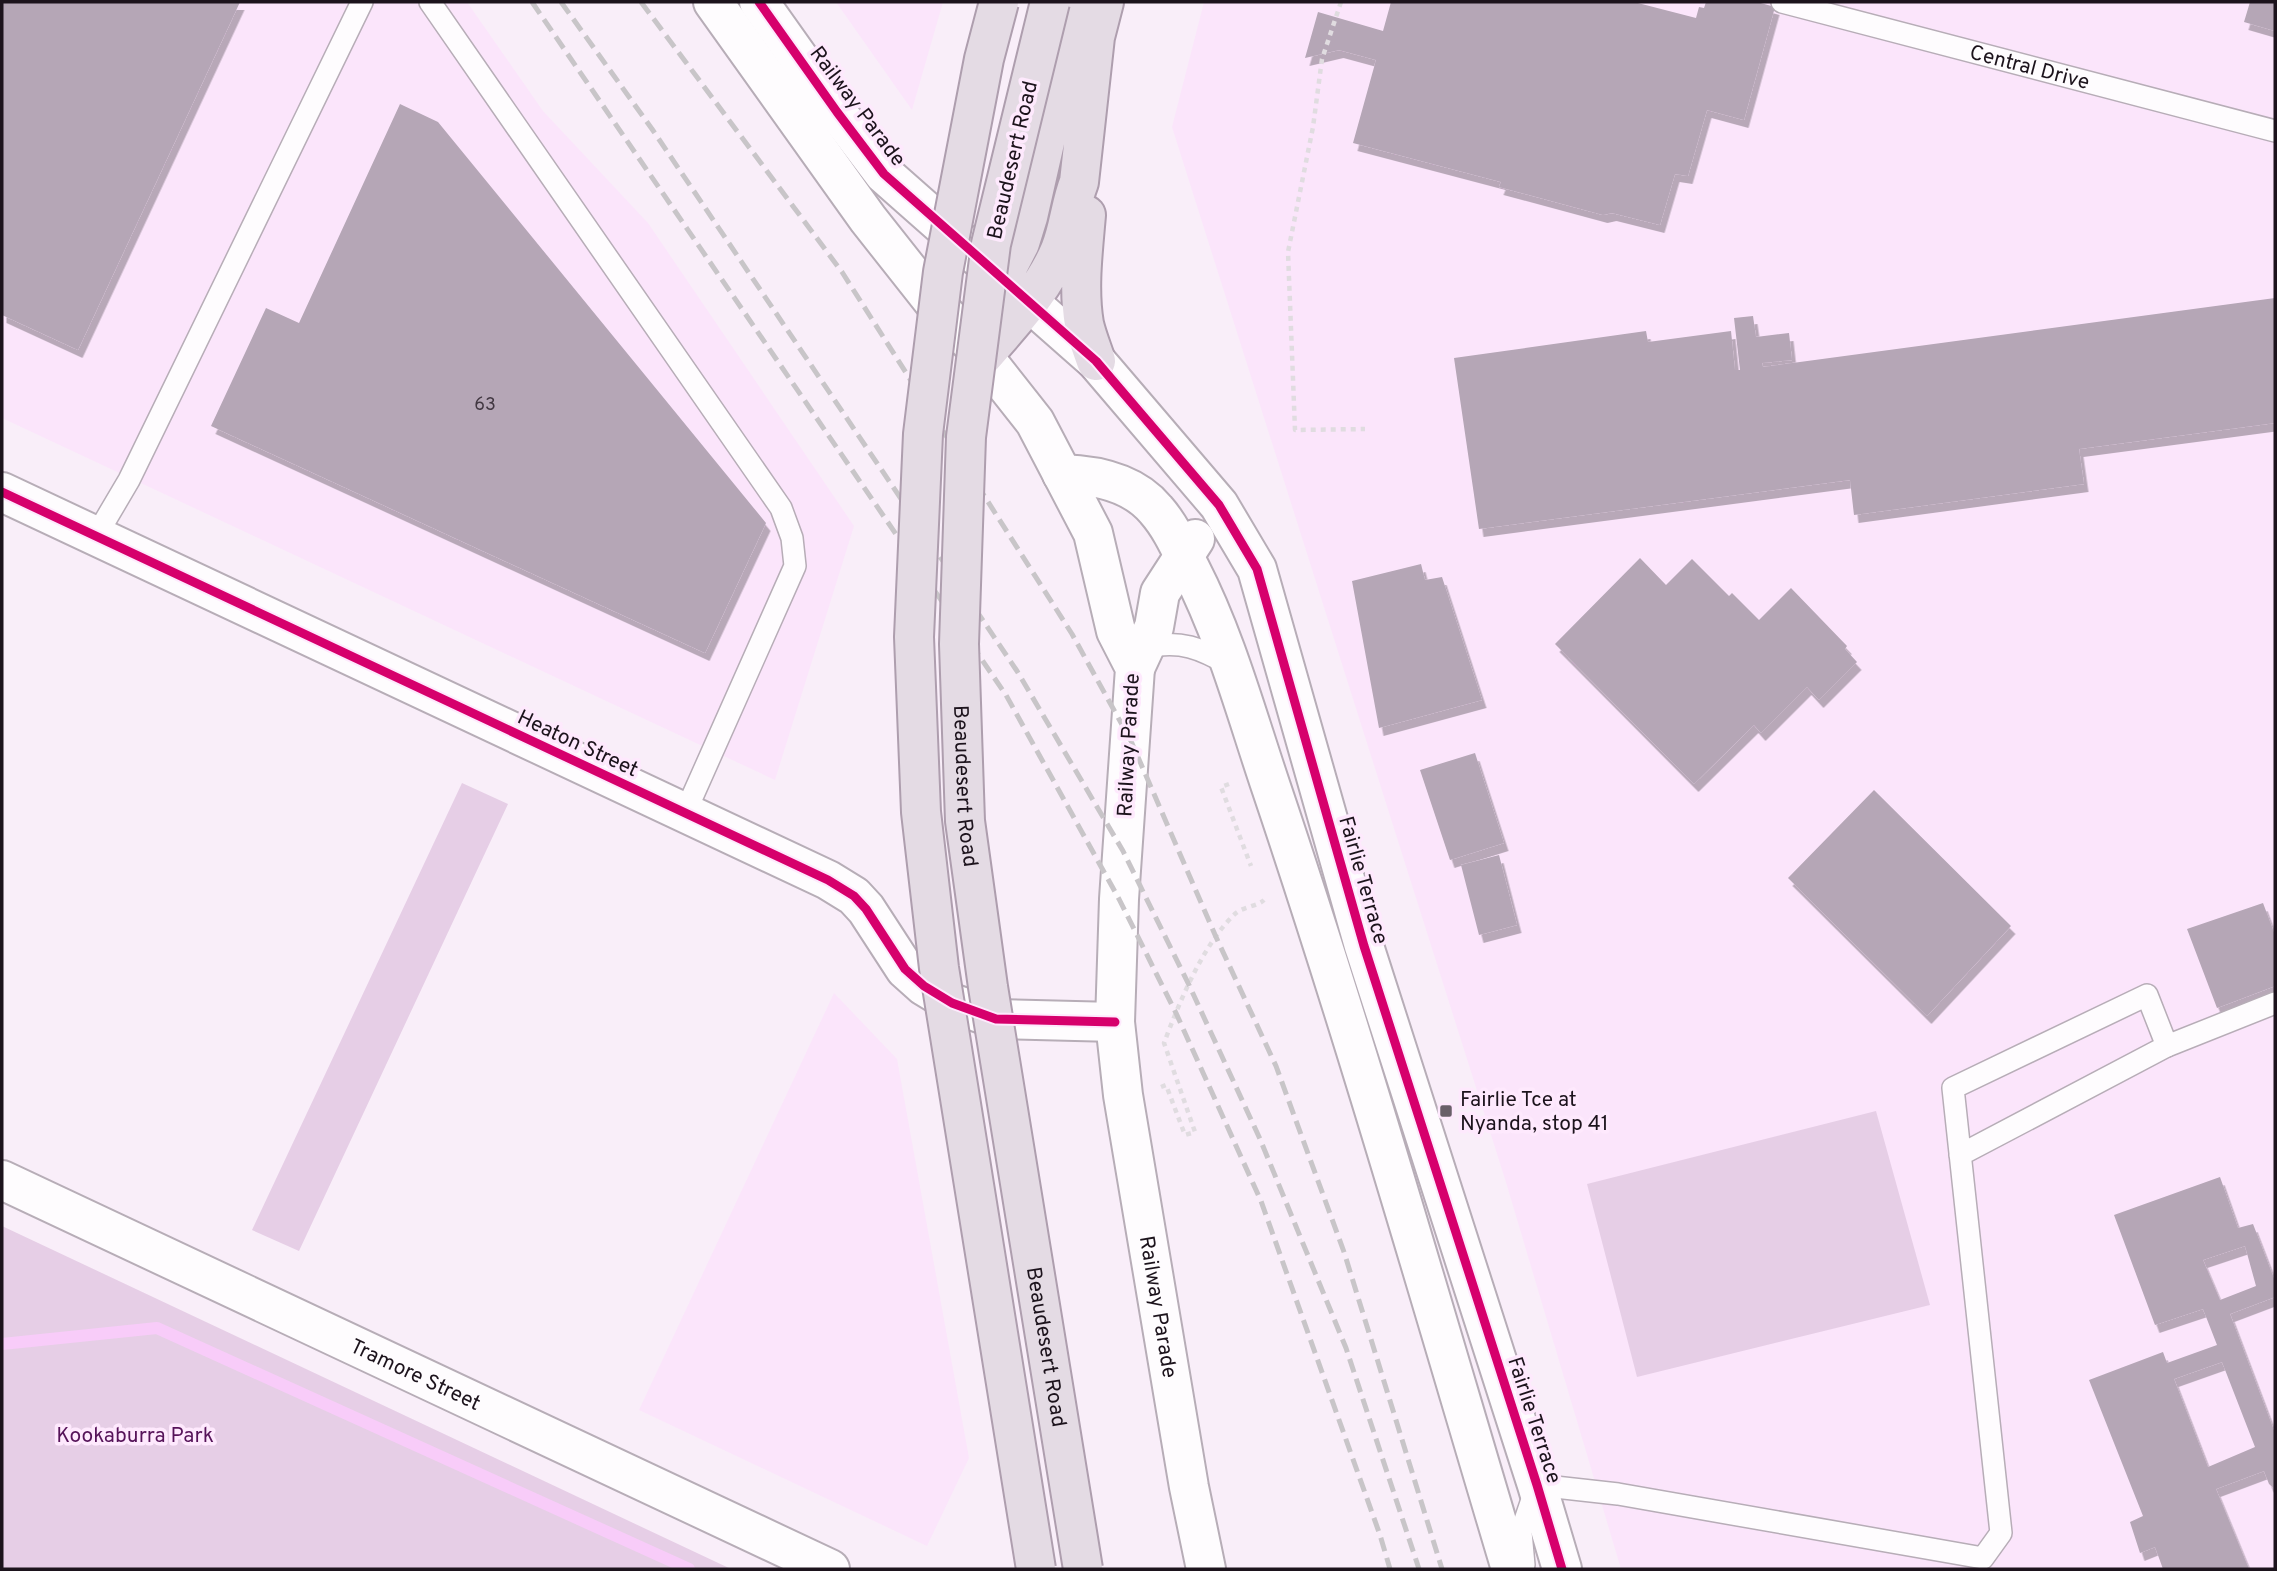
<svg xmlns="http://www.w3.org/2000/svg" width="2277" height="1571" viewBox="0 0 2277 1571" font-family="Overpass,sans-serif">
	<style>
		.built { fill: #fbe5fb }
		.green { fill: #e6cee6 }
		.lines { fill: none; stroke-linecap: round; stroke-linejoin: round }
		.stream { stroke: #f8ccf9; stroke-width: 12 }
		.building { fill: #b5a6b6; fill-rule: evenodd; filter: url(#shadow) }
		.service-casing { stroke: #b7adb7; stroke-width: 24 }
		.minor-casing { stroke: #b7adb7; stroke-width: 42 }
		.tertiary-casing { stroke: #b7adb7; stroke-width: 42 }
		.trunk-casing { stroke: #ae9eae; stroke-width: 42 }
		.path { stroke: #e0dce0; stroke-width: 4.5; stroke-dasharray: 5 5; stroke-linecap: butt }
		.service { stroke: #fefcfe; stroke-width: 21 }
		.minor { stroke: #fefcfe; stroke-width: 38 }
		.tertiary { stroke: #fefcfe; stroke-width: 38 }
		.trunk { stroke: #e4dbe4; stroke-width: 38 }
		.rail { stroke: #c8c5c8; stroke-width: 5; stroke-dasharray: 14 7; stroke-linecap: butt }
		.trunk-bridge-casing { stroke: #ae9eae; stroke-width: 42; stroke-linecap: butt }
		.trunk-bridge { stroke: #e4dbe4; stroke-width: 38 }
		.cycleway-casing { stroke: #fee9fd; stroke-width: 13 }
		.cycleway { stroke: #d6006c; stroke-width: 9 }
		.poi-dot { fill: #696069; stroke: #fee9fd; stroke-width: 2.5 }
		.labels { text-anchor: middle; stroke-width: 7; stroke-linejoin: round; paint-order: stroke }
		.number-label { font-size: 18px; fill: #423842 }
		.street-label { font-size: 21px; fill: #1c131c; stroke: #fee9fd }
		.poi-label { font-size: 21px; fill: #1c131c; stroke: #fee9fd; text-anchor: start }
		.park-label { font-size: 21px; fill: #561359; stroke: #fee9fd }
	</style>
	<defs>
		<filter id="shadow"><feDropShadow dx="4.5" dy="8" stdDeviation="0" flood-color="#0004"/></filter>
	</defs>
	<rect width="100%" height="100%" fill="#f9eef9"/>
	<path class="built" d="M2 2H467L543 111 648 223 854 526 775 780 2 418Z
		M836 2H943L912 110Z
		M1204 2H2275V1569H1621L1505 1179 1172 127Z
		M834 993 897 1059 969 1458 927 1546 639 1410Z"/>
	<path class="green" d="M462 783 508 804 299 1251 252 1230Z
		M1876 1111 1930 1305 1637 1377 1587 1184Z
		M2 1226 731 1569H2Z"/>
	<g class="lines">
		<path class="stream" d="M2 1344 157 1328 689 1569"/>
	</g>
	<path class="building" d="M2 2H240L78 350 2 315Z
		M1391 2H1634L1696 18 1699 7 1704 8 1706 2H1757L1775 7 1744 120 1707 110 1688 176 1675 174 1660 225 1612 213 1603 215 1499 187 1501 182 1353 143 1376 60 1339 50 1305 58 1318 12 1383 31Z
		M2250 2H2275V31L2244 22Z
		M400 104 438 122 766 523 705 653 211 426 266 308 299 323Z
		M2275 298V423L2079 449 2084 484 1854 515 1850 480 1479 529 1454 358 1646 331 1648 342 1731 331 1735 370H1740L1734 318 1753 316 1756 337 1789 333 1792 360 1762 363 1763 367Z
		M1640 558 1666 585 1692 559 1729 596 1732 593 1759 620 1791 588 1847 646 1845 649 1857 662 1819 700 1807 687 1761 733 1754 725 1694 784 1555 644Z
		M1421 564 1425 580 1442 577 1482 700 1379 728 1352 581Z
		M1475 753 1504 843 1450 860 1420 770Z
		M1874 790 2011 926 1927 1016 1788 878Z
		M1499 855 1517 925 1479 935 1461 865Z
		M2263 903 2275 935V986L2217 1008 2187 929Z
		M2220 1177 2238 1228 2253 1224 2275 1281V1297L2230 1314 2275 1433V1489L2269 1484 2264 1471 2216 1489 2249 1569H2163L2155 1547 2140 1553 2130 1522 2143 1516 2089 1380 2163 1352 2167 1363 2217 1345 2203 1309 2155 1325 2114 1215ZM2245 1246 2256 1286 2220 1300 2203 1260ZM2222 1362 2255 1447 2208 1467 2174 1379Z"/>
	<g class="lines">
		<defs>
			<g id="service">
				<path d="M430 2 781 508 792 538 795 566 685 813"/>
				<path id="s1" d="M1782 2 2275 131"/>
				<path d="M96 536 129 480 362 2"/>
				<path d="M1147 647C1181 640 1200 648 1230 665"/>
				<path d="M2167 1046 2275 1003"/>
				<path d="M1524 1565 1521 1532 1537 1485 1618 1494 1983 1558 2001 1533 1953 1088 2147 995 2167 1046 1960 1155"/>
			</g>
			<g id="minor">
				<path d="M2 492 828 880 854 896 866 909 905 969 924 986 952 1003 996 1019 1115 1022"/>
				<path id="s2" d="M2 1180 830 1569"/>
			</g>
			<g id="tertiary">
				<path id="s3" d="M713 2 868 219 932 300 983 356 1035 422 1093 533 1116 631 1135 668 1119 899 1115 1022 1123 1095 1189 1487 1206 1569"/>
				<path d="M759 2 837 112 884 174 1096 361 1219 505 1257 569 1364 946 1537 1485 1562 1569"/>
				<path d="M1062 474C1096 475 1133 482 1156 510 1171 527 1180 548 1190 568 1226 638 1246 713 1271 787 1358 1045 1433 1308 1511 1569"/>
				<path d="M1135 668 1154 627 1160 593 1195 539"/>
			</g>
			<path id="trunk" d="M1086 215C1083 250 1078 289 1084 324 1087 337 1092 349 1096 361
				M993 317 1002 278 1020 243 1028 217 1058 85 1079 5
				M983 356C1011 323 1043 291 1060 250 1069 228 1070 205 1079 182L1095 37 1104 2"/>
		</defs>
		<use href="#service" class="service-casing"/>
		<use href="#minor" class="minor-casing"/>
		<use href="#tertiary" class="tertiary-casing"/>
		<use href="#trunk" class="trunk-casing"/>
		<path class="path" d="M1341 2 1322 59 1313 127 1288 252 1295 430 1365 429
			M1229 784 1221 787 1251 866
			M1161 1087 1166 1085 1185 1135 1195 1132 1164 1043C1179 1003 1204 942 1236 913 1243 907 1258 906 1264 900"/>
		<use href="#service" class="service"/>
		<use href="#minor" class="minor"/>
		<use href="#tertiary" class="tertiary"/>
		<use href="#trunk" class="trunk"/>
		<path class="rail" d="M532 2 1006 695 1119 899 1176 1013 1261 1201 1380 1535 1390 1569
			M561 2 652 129 1017 671 1123 851 1189 985 1260 1139 1346 1348 1419 1569
			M641 2 842 272 1072 634 1131 741 1216 937 1276 1066 1344 1252 1442 1569"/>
		<defs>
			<g id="trunk-bridge">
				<path d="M999 2 984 59 943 272 923 434 914 637 921 812 939 968 1036 1569"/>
				<path id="s4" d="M1050 2 991 244 966 437 959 644 965 821 988 987 1083 1569"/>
			</g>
		</defs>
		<use href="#trunk-bridge" class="trunk-bridge-casing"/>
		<use href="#trunk-bridge" class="trunk-bridge"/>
		<defs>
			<path id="cycleway" d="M759 2 837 112 884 174 1096 361 1219 505 1257 569 1364 946 1537 1485 1562 1569
				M2 492 828 880 854 896 866 909 905 969 924 986 952 1003 996 1019 1115 1022"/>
		</defs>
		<use href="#cycleway" class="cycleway-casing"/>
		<use href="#cycleway" class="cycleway"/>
	</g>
	<rect class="poi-dot" x="1439" y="1104" width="14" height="14" rx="3.5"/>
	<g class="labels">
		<g class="number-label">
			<text x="485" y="410">63</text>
		</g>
		<g class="street-label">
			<text dy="7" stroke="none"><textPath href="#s1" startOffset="256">Central Drive</textPath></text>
			<text transform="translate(858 106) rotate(53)" y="7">Railway Parade</text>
			<text transform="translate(1012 160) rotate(-77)" y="7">Beaudesert Road</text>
			<text transform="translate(578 743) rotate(25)" y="7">Heaton Street</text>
			<text transform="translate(1128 745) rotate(-87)" y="7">Railway Parade</text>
			<text dy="7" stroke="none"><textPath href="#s4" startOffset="793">Beaudesert Road</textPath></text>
			<text transform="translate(1364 880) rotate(74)" y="7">Fairlie Terrace</text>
			<text dy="7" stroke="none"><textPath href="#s3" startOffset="1440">Railway Parade</textPath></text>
			<text dy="7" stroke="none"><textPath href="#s4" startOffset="1360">Beaudesert Road</textPath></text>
			<text dy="7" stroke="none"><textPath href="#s2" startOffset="457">Tramore Street</textPath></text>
			<text transform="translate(1535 1420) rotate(72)" y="7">Fairlie Terrace</text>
		</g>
		<g class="poi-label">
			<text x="1460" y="1106">Fairlie Tce at<tspan x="1460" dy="24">Nyanda, stop 41</tspan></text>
		</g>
		<g class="park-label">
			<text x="135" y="1442">Kookaburra Park</text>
		</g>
	</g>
	<rect width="2277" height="1571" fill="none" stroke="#1c131c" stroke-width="7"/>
</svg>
